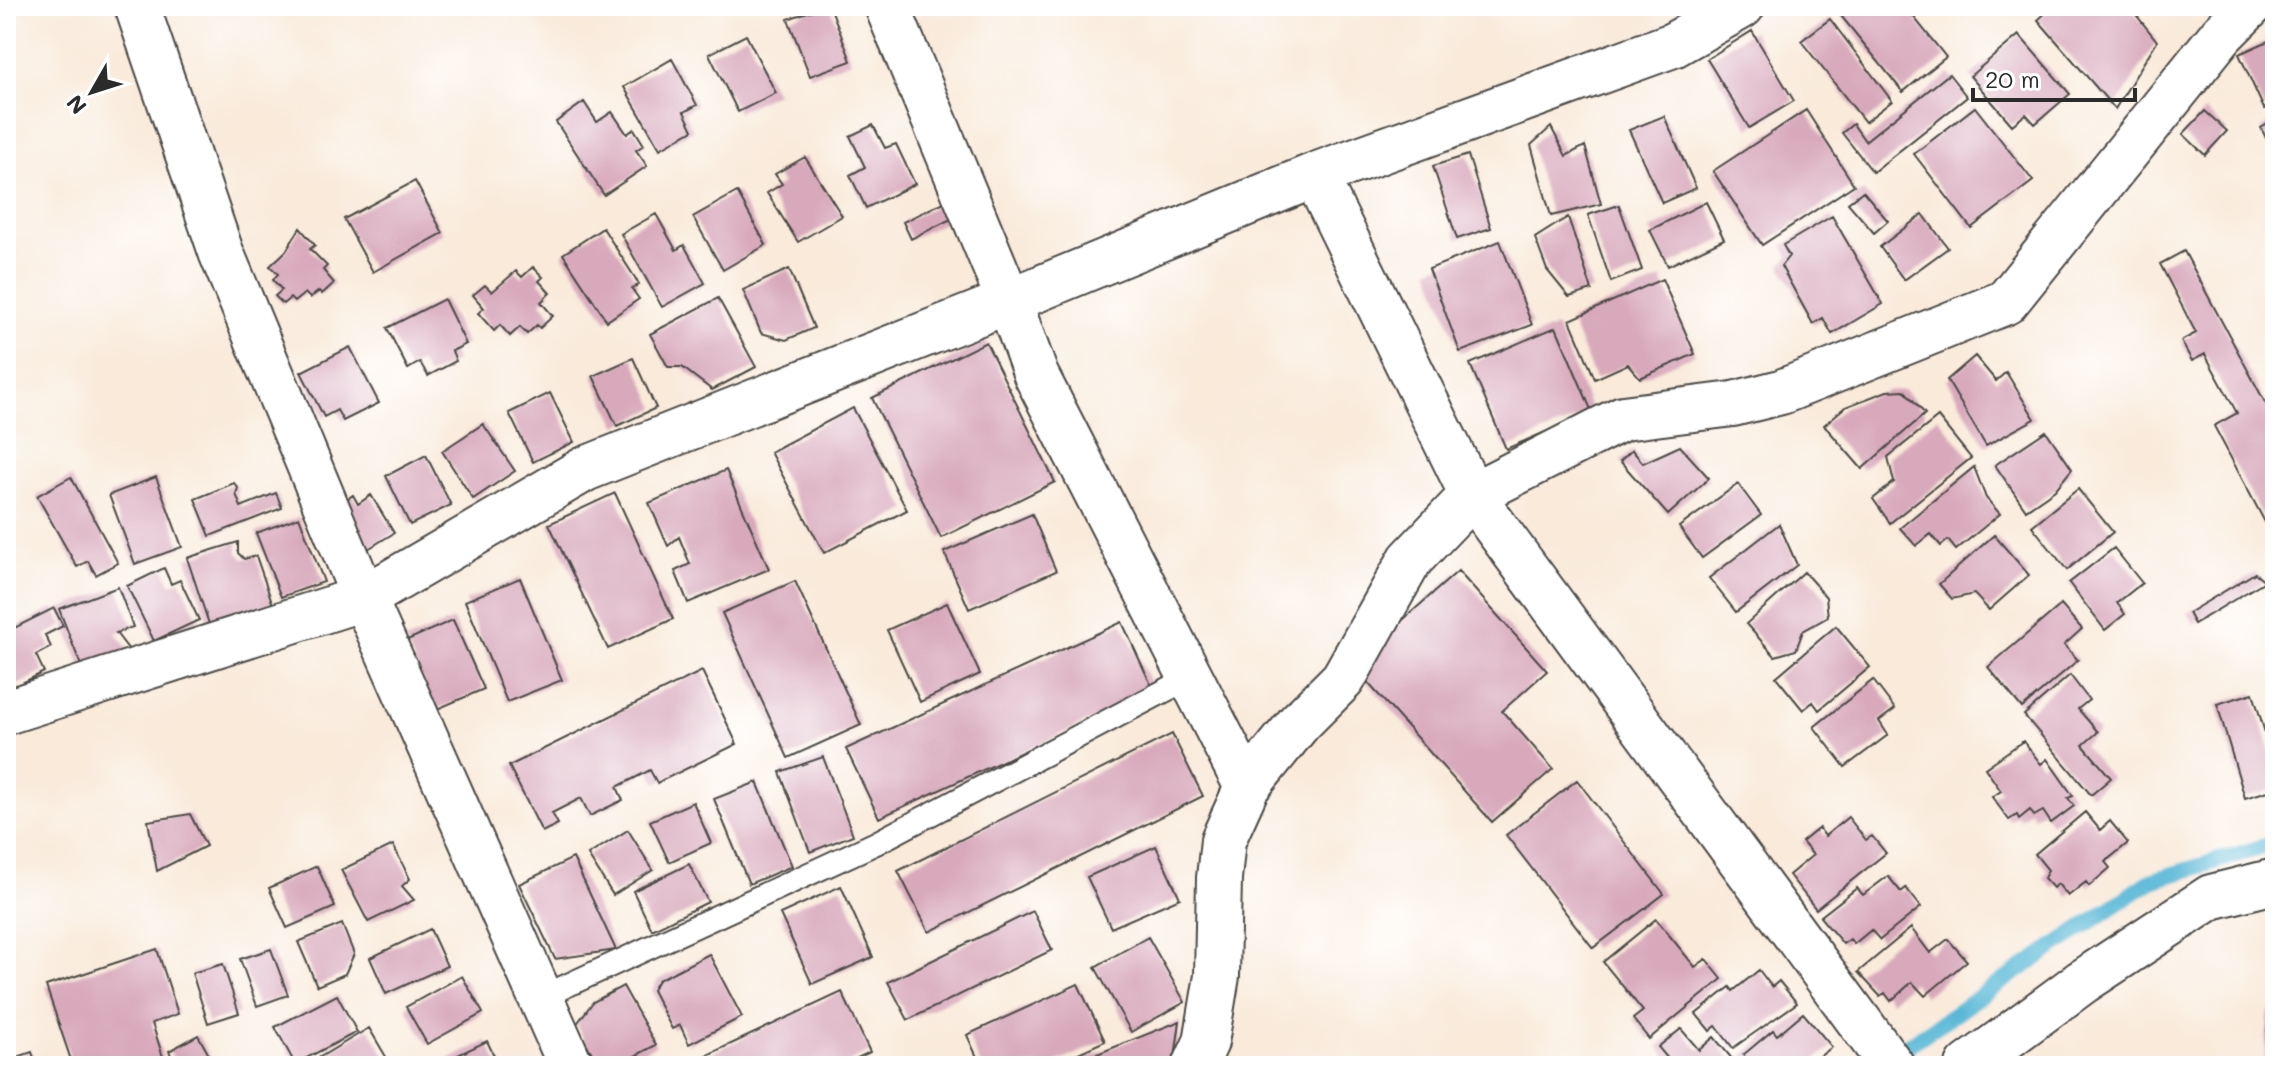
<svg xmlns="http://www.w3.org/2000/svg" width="2281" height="1072" viewBox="0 0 2281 1072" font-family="Mali,sans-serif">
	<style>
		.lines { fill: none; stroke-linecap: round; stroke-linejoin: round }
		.stream { stroke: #57b7d6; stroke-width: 16 }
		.building { fill: #d8a9bb }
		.lane-casing { stroke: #4a4845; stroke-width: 26 }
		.street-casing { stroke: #4a4845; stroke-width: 48 }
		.lane { stroke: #fff; stroke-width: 22 }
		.street { stroke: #fff; stroke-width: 44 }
	</style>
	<rect width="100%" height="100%" fill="#fff"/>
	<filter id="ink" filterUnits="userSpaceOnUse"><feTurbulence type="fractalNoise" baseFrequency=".0125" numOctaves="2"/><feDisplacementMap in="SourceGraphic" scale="16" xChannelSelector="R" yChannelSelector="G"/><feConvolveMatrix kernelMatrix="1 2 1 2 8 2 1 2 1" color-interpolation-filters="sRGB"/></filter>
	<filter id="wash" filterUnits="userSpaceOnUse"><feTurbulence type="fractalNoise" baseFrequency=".006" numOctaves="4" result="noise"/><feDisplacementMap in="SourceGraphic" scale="32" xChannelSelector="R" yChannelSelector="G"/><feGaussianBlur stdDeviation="1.8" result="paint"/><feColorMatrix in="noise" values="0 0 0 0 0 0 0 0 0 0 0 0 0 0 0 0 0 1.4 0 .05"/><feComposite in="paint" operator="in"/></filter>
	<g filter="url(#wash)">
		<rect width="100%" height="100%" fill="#f9eada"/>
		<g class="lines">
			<path class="stream" d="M1889 1058 2151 881 2275 843"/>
		</g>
		<g id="blocks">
			<path class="building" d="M824 6H830L851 61 810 76 788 19Z
				M1833 6H1905L1946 57 1903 92Z
				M2053 6H2129L2157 41 2115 109 2038 20Z
				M1830 19 1892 101 1865 122 1801 41Z
				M1752 31 1794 101 1749 128 1707 59Z
				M746 35 776 93 738 112 709 54Z
				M2019 35 2070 94 2035 124 2026 114 2012 125 1970 76Z
				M2275 38V105L2264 109 2239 54Z
				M672 59 697 105 684 112 693 130 660 149 624 87Z
				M1949 74 1967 97 1873 172 1842 133 1853 124 1865 141Z
				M584 102 597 122 612 112 627 134 634 129 644 145 636 150 647 166 604 195 556 122Z
				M1975 107 2033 181 1971 228 1914 154Z
				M1806 110 1854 185 1762 245 1713 171Z
				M2205 111 2227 131 2205 155 2183 134Z
				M1664 116 1696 188 1662 203 1629 130Z
				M2275 120V156L2261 128Z
				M873 125 885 148 896 144 915 184 866 208 850 175 865 167 850 136Z
				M1551 127 1566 156 1585 146 1601 204 1551 216 1531 145Z
				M1468 155 1491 228 1457 239 1433 166Z
				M805 157 842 216 798 242 767 193 782 184 775 174Z
				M415 181 443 233 373 272 344 219Z
				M1863 191 1888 221 1874 233 1848 203Z
				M737 192 766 245 723 270 693 217Z
				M950 199 957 216 911 239 903 222Z
				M1706 202 1724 239 1668 266 1650 230Z
				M1619 205 1642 270 1611 282 1588 215Z
				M656 214 676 250 684 245 705 283 662 307 621 234Z
				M1923 214 1948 248 1904 280 1880 247Z
				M1832 216 1883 304 1832 334 1823 318 1813 324 1781 266 1789 256 1783 245Z
				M1568 217 1592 290 1569 297 1547 270 1535 238Z
				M300 228 315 245 310 249 327 266 323 270 334 283 322 294 319 291 310 298 305 293 294 302 290 298 283 304 275 296 282 290 273 280 278 274 270 266 286 251Z
				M603 228 639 284 632 289 639 299 607 321 563 254Z
				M1500 241 1532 325 1460 352 1429 269Z
				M2184 251 2275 421V525L2267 526 2214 426 2237 413 2205 354 2192 361 2181 341 2196 333 2160 264Z
				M533 267 543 277 539 281 550 293 541 302 553 316 540 328 537 325 527 334 520 327 510 336 500 325 494 331 478 313 484 308 473 295 485 285 492 292 516 271 522 277Z
				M789 269 814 328 786 340 761 333 743 290Z
				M1662 279 1695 354 1640 378 1628 364 1595 379 1570 320Z
				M718 298 756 367 712 390 682 367H668L650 334Z
				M444 299 466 344 452 351 456 361 428 376 420 362 408 369 387 328Z
				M1556 327 1592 412 1506 449 1470 364Z
				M986 342 1055 482 941 538 872 398Z
				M350 347 379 403 343 421 337 410 324 417 301 372Z
				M1975 356 1996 381 2006 372 2035 419 1986 446 1947 380Z
				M633 358 656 408 617 426 593 376Z
				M1904 390 1925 414 1862 469 1824 425 1845 407 1887 391Z
				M550 393 574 442 533 462 509 413Z
				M853 408 907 510 824 553 770 452Z
				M1938 417 1971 458 1890 523 1873 499 1894 482 1888 457Z
				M483 424 515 471 473 499 442 451Z
				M2046 431 2072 469 2055 490 2026 510 1995 465Z
				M1680 446 1709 478 1668 515 1620 461 1632 450 1643 463Z
				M426 455 451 505 410 525 386 476Z
				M1974 467 1986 498 2000 514 1956 550 1948 540 1941 546 1931 534 1916 546 1900 528Z
				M726 470 769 569 688 603 675 571 690 564 679 537 668 546 649 503Z
				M71 477 118 563 96 575 88 561 77 567 37 496Z
				M156 477 182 547 135 564 109 495Z
				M234 483 238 488 236 494 241 507 276 493 282 508 210 536 195 499Z
				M1738 484 1761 515 1702 558 1679 527Z
				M2078 489 2113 532 2067 570 2032 526Z
				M615 493 673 619 608 649 549 524Z
				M353 495 358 504 371 495 394 533 368 549 340 504Z
				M1032 514 1056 571 969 609 944 552Z
				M299 517 324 582 281 597 256 533Z
				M1779 524 1797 565 1736 612 1709 578Z
				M1994 535 2029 575 1989 610 1974 594 1952 599 1939 584Z
				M238 542V553L244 559 256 556 273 605 210 627 187 558Z
				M2114 548 2142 583 2117 603 2125 614 2105 630 2069 583Z
				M164 568 171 584 180 580 199 620 154 641 127 586Z
				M1458 571 1547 671 1502 711 1553 769 1492 822 1352 665Z
				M1804 572 1826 597 1828 617 1803 631 1796 650 1775 656 1746 624Z
				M2255 573 2265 581 2194 624 2188 613Z
				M520 578 562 680 507 702 465 601Z
				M795 581 861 725 788 758 722 613Z
				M118 587 133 627 116 633 129 650 82 668 59 609Z
				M947 603 980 674 920 702 887 630Z
				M2061 605 2082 629 2064 645 2078 660 2022 708 1988 667Z
				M54 608 63 626 45 635 51 647 36 655 44 672 6 691V632Z
				M453 620 484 689 435 710 405 641Z
				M1122 622 1154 691 879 818 846 749Z
				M1836 626 1870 667 1819 710 1813 702 1803 710 1776 677Z
				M702 671 737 744 657 783 650 770 617 787 623 800 590 816 581 798 552 813 558 824 542 832 509 766Z
				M2070 675 2089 700 2078 709 2098 732 2083 745 2111 778 2091 795 2024 715Z
				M1873 680 1895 709 1879 721 1888 735 1845 767 1814 727Z
				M2253 693 2275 766V789L2245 798 2217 704Z
				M1172 734 1203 796 929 932 898 871Z
				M2023 741 2041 764 2047 759 2073 796 2068 798 2074 806 2051 823 2043 811 2034 816 2030 810 2019 819 2017 815 2009 820 1992 797 2001 791 1985 768Z
				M823 757 853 835 810 852 780 772Z
				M1577 780 1664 894 1593 948 1506 835Z
				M757 782 792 866 749 884 714 799Z
				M693 802 711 843 669 862 650 821Z
				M2085 812 2100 830 2110 821 2128 843 2105 862 2110 868 2089 886 2086 882 2068 896 2058 884 2053 888 2044 878 2048 870 2035 854Z
				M190 814 206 846 157 871 148 821Z
				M1848 817 1866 840 1872 836 1886 853 1816 909 1789 875 1813 855 1802 842 1819 828 1825 836Z
				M628 830 653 870 613 895 588 855Z
				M393 845 410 879 402 886 414 900 368 922 341 870Z
				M1156 846 1180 898 1111 928 1087 877Z
				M573 858 616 950 555 959 519 884Z
				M689 864 708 902 652 930 633 891Z
				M317 866 335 907 287 928 269 888Z
				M1888 876 1901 892 1906 888 1921 907 1880 940 1871 930 1854 944 1850 939 1843 944 1820 917 1857 888 1863 895Z
				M841 886 873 957 812 984 780 914Z
				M1033 911 1052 950 908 1020 888 982Z
				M1656 919 1695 967 1706 959 1722 979 1649 1039 1633 1019 1643 1011 1603 962Z
				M342 924 354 954 345 974 317 986 298 942Z
				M1911 928 1930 953 1948 939 1967 961 1925 996 1912 982 1891 1001 1885 993 1880 996 1858 972Z
				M430 929 447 966 386 994 370 958Z
				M1148 937 1185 1002 1131 1032 1095 967Z
				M157 949 178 1014 152 1023 164 1060 147 1066H73L46 986Z
				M271 949 288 995 257 1006 240 959Z
				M709 954 742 1017 689 1044 680 1025 672 1029 652 990 658 980Z
				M223 964 239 1013 208 1023 192 973Z
				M1759 970 1772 987 1779 981 1797 1003 1733 1048 1716 1026 1710 1031 1696 1014 1730 987 1733 991Z
				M462 976 483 1013 427 1044 406 1007Z
				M1078 984 1105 1041 1050 1066H981L967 1035Z
				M623 986 656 1045 616 1066H599L576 1025 593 1002Z
				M842 992 870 1052 841 1066H684Z
				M337 995 357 1032 295 1064 275 1027Z
				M2269 1011H2275V1066H2264Z
				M1803 1013 1832 1047 1811 1063 1809 1060 1803 1066H1753L1743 1055 1773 1030 1777 1035Z
				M1180 1021 1174 1066H1067Z
				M369 1028 388 1060 377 1066H305Z
				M1681 1029 1699 1050 1714 1037 1738 1066H1674L1658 1047Z
				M198 1035 215 1066H176L169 1051Z
				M487 1041 499 1066H435Z
				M32 1052 37 1066H7L6 1061Z"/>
		</g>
	</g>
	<g filter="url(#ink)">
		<use href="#blocks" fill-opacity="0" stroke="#4a4845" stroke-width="2"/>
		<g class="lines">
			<defs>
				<path id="lane" d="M542 997 876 843 1189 678"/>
				<path id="street" d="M137 6 221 252 364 598 571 1066
					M887 6 1009 301 1036 375 1247 787
					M1315 175 1472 495 1892 1066
					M6 712 364 598 585 469 1009 301 1315 175 1673 45 1742 6
					M1195 1066 1206 1042 1217 976 1219 878 1223 840 1247 787 1299 723 1343 679 1410 560 1472 495 1623 418 1733 404 1781 392 2006 302 2222 34 2250 6
					M1968 1066 2082 982 2211 897 2275 881"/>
			</defs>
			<use href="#lane" class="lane-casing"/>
			<use href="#street" class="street-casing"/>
			<use href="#lane" class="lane"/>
			<use href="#street" class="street"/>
		</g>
	</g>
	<rect width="2281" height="1072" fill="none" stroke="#fff" stroke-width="32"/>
	<g transform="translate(92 92) rotate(231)" stroke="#ffffff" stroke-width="6" paint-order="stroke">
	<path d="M0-6L14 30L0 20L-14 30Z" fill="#2b2b2b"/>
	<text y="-12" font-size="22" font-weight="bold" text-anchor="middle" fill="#2b2b2b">N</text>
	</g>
	<path d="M1973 88v12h162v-12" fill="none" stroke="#2b2b2b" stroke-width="4"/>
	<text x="1985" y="88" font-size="24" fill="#2b2b2b" stroke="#ffffff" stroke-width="6" paint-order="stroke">20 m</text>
</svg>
